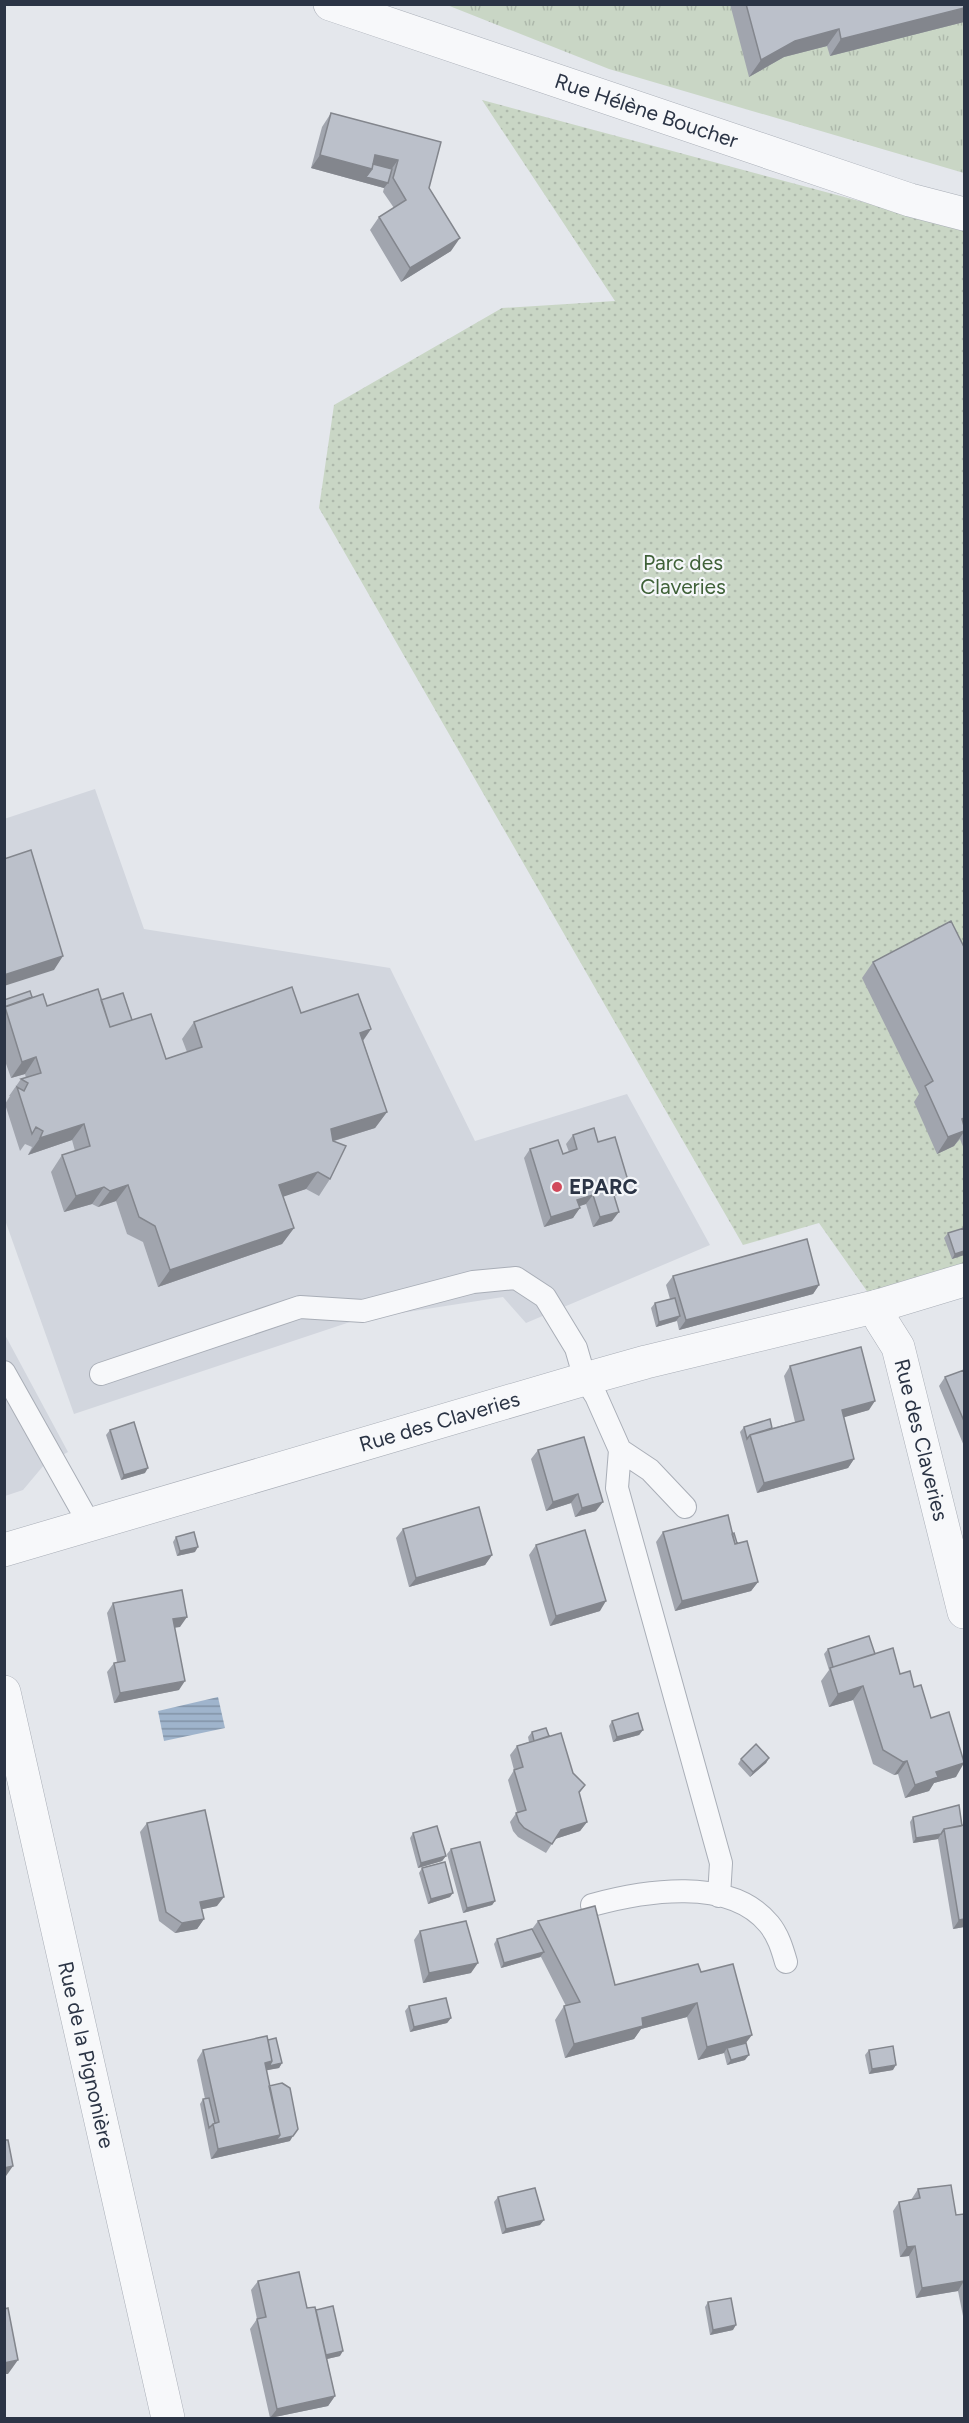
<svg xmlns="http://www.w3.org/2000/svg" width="969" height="2423" viewBox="0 0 969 2423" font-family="Figtree,sans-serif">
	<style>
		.built { fill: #d2d6de }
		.grass { fill: url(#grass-tufts) }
		.park { fill: url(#park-dots) }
		.water { fill: url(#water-rules) }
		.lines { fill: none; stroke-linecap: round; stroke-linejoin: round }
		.lane-casing { stroke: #a9aeb7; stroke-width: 24 }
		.street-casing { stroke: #a9aeb7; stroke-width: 34 }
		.lane { stroke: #f7f8fa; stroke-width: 22 }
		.street { stroke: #f7f8fa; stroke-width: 33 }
		.wall { fill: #a1a5ae }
		.shaded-wall { fill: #83868d }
		.building { fill: #bbc0ca; stroke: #83868d; stroke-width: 1.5 }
		.poi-dot { fill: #d1495b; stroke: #f4f6f9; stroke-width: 2 }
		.labels { text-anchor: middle; stroke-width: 4.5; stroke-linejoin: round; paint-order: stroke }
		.street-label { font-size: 21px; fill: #2b3445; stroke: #f4f6f9 }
		.park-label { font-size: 21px; fill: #3f6138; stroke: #f4f6f9 }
		.poi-label { font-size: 21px; font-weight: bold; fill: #2b3445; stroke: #f4f6f9; text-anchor: start }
	</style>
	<defs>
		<pattern id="grass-tufts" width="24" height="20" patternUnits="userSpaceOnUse" patternTransform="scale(1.5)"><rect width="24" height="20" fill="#c9d6c5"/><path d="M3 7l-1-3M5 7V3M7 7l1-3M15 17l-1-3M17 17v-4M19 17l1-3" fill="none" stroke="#adb8ab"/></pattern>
		<pattern id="park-dots" width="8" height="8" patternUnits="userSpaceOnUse" patternTransform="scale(1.5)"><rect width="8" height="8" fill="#c9d6c5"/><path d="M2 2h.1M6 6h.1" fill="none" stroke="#adb8ab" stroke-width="1.8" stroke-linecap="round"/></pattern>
		<pattern id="water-rules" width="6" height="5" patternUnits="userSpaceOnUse" patternTransform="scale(1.5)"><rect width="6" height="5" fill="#9fb4cc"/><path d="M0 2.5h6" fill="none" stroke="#8293a7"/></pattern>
	</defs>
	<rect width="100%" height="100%" fill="#e4e7ec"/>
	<path class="built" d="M95 789 144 929 390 968 475 1141 627 1094 710 1245 526 1323 503 1297 356 1320 74 1414 5 1220 4 819Z
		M4 1333 68 1452 44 1465 23 1490 5 1496Z"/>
	<path class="grass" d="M447 5H964V173L609 69Z"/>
	<path class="park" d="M482 100 964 229V1268L869 1294 819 1223 743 1245 319 508 334 405 502 308 615 301Z"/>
	<path class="water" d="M218 1697 225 1728 164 1741 158 1711Z"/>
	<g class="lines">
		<defs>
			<path id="lane" d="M4 1372 90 1525
				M101 1374 300 1307 363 1311 473 1282 516 1278 545 1297 576 1348 585 1379 596 1396 620 1450
				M685 1507 650 1470 620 1450 617 1488 721 1863 719 1896
				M592 1905C643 1891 730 1876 769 1924 778 1935 782 1948 786 1962"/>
			<g id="street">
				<path id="s1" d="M330 4 910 200 964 214"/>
				<path id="s2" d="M878 1306 881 1320 898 1347 964 1612"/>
				<path id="s3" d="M4 1550 585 1379 646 1362 878 1306 964 1280"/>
				<path id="s4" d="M4 1692 168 2418"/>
			</g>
		</defs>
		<use href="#lane" class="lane-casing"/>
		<use href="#street" class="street-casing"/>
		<use href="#lane" class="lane"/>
		<use href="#street" class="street"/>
	</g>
	<path class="wall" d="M730 4H964V22L830 56 827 46 784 57 749 77Z
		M331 113 441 142 429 188 451 251 401 282 370 230 379 217 394 208 383 192 384 188 311 168 322 127Z
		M964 947V1149L960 1139 954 1146 937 1154 914 1102 919 1094 862 978 873 962Z
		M32 997 47 1006 101 1000 132 1020 166 1059 187 1052 182 1039 194 1022 301 1013 371 1029 363 1041 387 1112 375 1128 334 1141 330 1179 319 1196 306 1189 283 1196 294 1228 282 1244 158 1287 143 1242 127 1234 116 1201 98 1207 92 1204 64 1212 51 1172 62 1155 75 1151 72 1140 28 1155 32 1147 25 1144 20 1151 5 1104 10 1096H9L21 1079 26 1078 25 1074 11 1078 4 1058V1000Z
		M573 1135 598 1142 622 1193 614 1196 612 1221 593 1227 586 1204 579 1206 573 1218 544 1227 524 1158 530 1149 563 1154 569 1152 566 1144Z
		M964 1230V1255L952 1259 944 1238 948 1233Z
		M673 1276 819 1285 813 1294 679 1330 677 1321 656 1327 651 1308 655 1303 670 1299 666 1285Z
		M790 1366 869 1410 843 1417 854 1459 848 1468 757 1493 740 1432 744 1427 772 1428 795 1422 784 1376Z
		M964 1370V1446L939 1386 945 1377Z
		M110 1430 145 1473 121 1480 106 1435Z
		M538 1450 596 1511 575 1517 571 1503 546 1511 531 1459Z
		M403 1529 492 1555 485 1565 409 1587 396 1538Z
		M663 1532 732 1534 758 1582 751 1591 675 1611 656 1542Z
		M176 1537 195 1552 177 1556 173 1542Z
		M536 1545 600 1611 550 1626 529 1555Z
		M113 1603 180 1627H175L179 1690 114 1703 107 1672 114 1663 117 1662 107 1613Z
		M828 1649 875 1654 900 1674 914 1687 931 1718 956 1777 934 1783 929 1791 905 1798 898 1774 894 1775 873 1764 853 1700 829 1707 821 1681 829 1670 824 1654Z
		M612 1721 643 1730 639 1735 613 1742 609 1726Z
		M532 1732 549 1736 573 1773 585 1785 579 1794 587 1822 580 1831 555 1839 546 1853 518 1837 513 1831 510 1822 517 1812 508 1780 514 1770 510 1755 517 1746 529 1742 528 1737Z
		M769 1758 766 1763 750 1777 738 1764 741 1759Z
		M913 1817 962 1826 964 1927 953 1929 938 1839 913 1843 910 1822Z
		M147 1823 217 1906 202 1909 204 1919 197 1929 175 1933 159 1921 140 1832Z
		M413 1833 446 1856 442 1861 418 1868 410 1838Z
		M451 1849 495 1901 492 1905 463 1913 447 1854Z
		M422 1868 450 1897 428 1904 419 1873Z
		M538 1921 615 1985 701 1972 746 2043 745 2060 727 2065 724 2053 698 2060 687 2017 641 2029 634 2039 565 2058 555 2020 564 2006H566L541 1957 501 1968 494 1944 497 1939 532 1929Z
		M420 1931 471 1973 423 1983 414 1940Z
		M409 2006 451 2018 447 2023 410 2032 405 2011Z
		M268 2040 282 2063 279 2068 266 2070 269 2086 290 2141 211 2159 200 2104 203 2099H205L197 2060 203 2050Z
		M869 2050 893 2070 869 2074 865 2055Z
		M918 2189 956 2215 964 2214V2316H963L958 2291 916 2298 909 2256 900 2257 893 2211 899 2202 911 2200Z
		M498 2197 540 2225 502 2234 494 2202Z
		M258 2281 307 2308 316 2310 340 2356 327 2359 335 2396 328 2406 270 2418 250 2329 257 2319 251 2290Z
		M708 2302 733 2330 710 2335 705 2307Z"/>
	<path class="shaded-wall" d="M964 8V22L830 56 841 39Z
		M839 29 827 46 784 57 749 77 761 60 795 41Z
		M320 155H375L398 160 388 174V183L384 188 311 168Z
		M460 238 451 251 401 282 410 268Z
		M63 956 54 970 4 986V975Z
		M371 1029 359 1046 360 1033Z
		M36 1057 25 1074 11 1078 22 1062Z
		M387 1112 375 1128 320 1145 331 1129Z
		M84 1124 72 1140 28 1155 40 1138Z
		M964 1131V1132L954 1146 937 1154 948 1137Z
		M318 1172 306 1189 268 1202 279 1185Z
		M629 1184 622 1193 606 1199 612 1189Z
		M128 1185 116 1201 98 1207 110 1191Z
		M104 1187 92 1204 64 1212 76 1196Z
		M593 1195 586 1204 571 1209 577 1200Z
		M580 1208 573 1218 544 1227 551 1217Z
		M619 1212 612 1221 593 1227 600 1217Z
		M294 1228 282 1244 158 1287 170 1270Z
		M964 1251V1255L952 1259 955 1254Z
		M819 1285 813 1294 679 1330 686 1320Z
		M680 1316 676 1321 656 1327 659 1322Z
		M875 1401 869 1410 835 1420 842 1410Z
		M854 1459 848 1468 757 1493 764 1483Z
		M148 1468 145 1473 121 1480 124 1475Z
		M578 1494 571 1503 546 1511 553 1502Z
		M603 1502 596 1511 575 1517 582 1508Z
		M198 1547 195 1552 177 1556 180 1551Z
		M492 1555 485 1565 409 1587 416 1578Z
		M758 1582 751 1591 675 1611 682 1601Z
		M606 1601 600 1611 550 1626 556 1616Z
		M187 1617 180 1627 167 1629 173 1619Z
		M185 1681 179 1690 114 1703 120 1693Z
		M863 1686 853 1700 829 1707 838 1694Z
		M643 1730 639 1735 613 1742 617 1737Z
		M769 1758 766 1763 750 1777 753 1772Z
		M907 1761 898 1774 894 1775 903 1762Z
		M964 1763 956 1777 934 1783 929 1791 905 1798 915 1785 936 1772Z
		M587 1822 580 1831 555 1839 561 1830Z
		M941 1834 938 1839 913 1843 916 1838Z
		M446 1856 442 1861 418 1868 421 1863Z
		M453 1893 450 1897 428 1904 431 1899Z
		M224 1897 217 1906 194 1911 200 1902Z
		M495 1901 492 1905 463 1913 467 1908Z
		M204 1919 197 1929 175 1933 182 1923Z
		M964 1919V1927L953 1929 959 1920Z
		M544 1952 540 1957 501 1968 504 1963Z
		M478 1963 471 1973 423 1983 429 1973Z
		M697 2003 687 2017 641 2029 634 2039 565 2058 574 2044 642 2018Z
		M451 2018 447 2023 410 2032 414 2027Z
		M752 2035 742 2048H727L724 2053 698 2060 707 2047Z
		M749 2055 745 2060 727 2065 731 2060Z
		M272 2061 282 2063 279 2068 258 2072 265 2063Z
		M896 2065 893 2070 869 2074 872 2069Z
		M280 2135 293 2136 290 2141 211 2159 218 2149Z
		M13 2166 6 2176H4V2168Z
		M544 2220 540 2225 502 2234 506 2229Z
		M915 2246 909 2256 900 2257 907 2247Z
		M964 2281 958 2291 916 2298 922 2288Z
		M736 2325 733 2330 710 2335 713 2330Z
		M343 2351 340 2356 318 2361 322 2356Z
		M18 2360 8 2374H4V2363Z
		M335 2396 328 2406 270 2418 277 2409Z"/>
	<path class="building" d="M746 4H964V8L841 39 839 29 795 41 761 60Z
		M331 113 441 142 429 188 460 238 410 268 379 217 406 200 393 178 398 160 375 155 372 169 320 155Z
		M373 164 392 169 388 183 366 177 372 169Z
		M31 850 63 956 4 975V859Z
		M951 921 964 947V1118L962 1119 964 1126V1131L948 1137 925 1086 933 1081 873 962Z
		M292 987 301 1013 358 994 371 1029 360 1033 387 1112 331 1129 333 1141 346 1146 330 1179 318 1172 279 1185 294 1228 170 1270 155 1226 139 1217 128 1185 110 1191 104 1187 76 1196 62 1155 90 1146 84 1124 40 1138 43 1131 36 1127 32 1134 17 1087 24 1091 28 1083 21 1079 41 1073 36 1057 22 1062 5 1007 43 994 47 1006 98 989 110 1027 151 1014 166 1059 202 1047 194 1022Z
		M30 991 32 997 4 1007V1000Z
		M123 993 132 1020 110 1027 101 1000Z
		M594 1128 598 1142 615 1137 629 1184 612 1189 619 1212 600 1217 593 1195 577 1200 580 1208 551 1217 530 1149 558 1140 563 1154 577 1149 573 1135Z
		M964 1228V1251L955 1254 948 1233Z
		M807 1239 819 1285 686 1320 673 1276Z
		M675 1298 680 1316 659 1322 655 1303Z
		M861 1347 875 1401 842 1410 854 1459 764 1483 750 1435 804 1420 790 1366Z
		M964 1370V1421L945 1377Z
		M770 1419 772 1428 750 1435 747 1439 744 1427Z
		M134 1422 148 1468 124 1475 110 1430Z
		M584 1437 603 1502 582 1508 578 1494 553 1502 538 1450Z
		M479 1507 492 1555 416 1578 403 1529Z
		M728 1515 735 1544 747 1541 758 1582 682 1601 663 1532Z
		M585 1530 606 1601 556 1616 536 1545Z
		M194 1532 198 1547 180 1551 176 1537Z
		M734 1533 737 1543 735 1544 732 1534Z
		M182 1590 187 1617 173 1619 185 1681 120 1693 114 1663 125 1661 113 1603Z
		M869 1636 875 1654 833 1667 828 1649Z
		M893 1648 900 1674 910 1671 914 1687 921 1685 931 1718 949 1712 964 1762V1763L936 1772 938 1777 915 1785 907 1761 903 1762 883 1750 863 1686 838 1694 830 1668Z
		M638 1713 643 1730 617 1737 612 1721Z
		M546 1728 549 1736 534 1741 532 1732Z
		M561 1733 573 1773 585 1785 579 1792 587 1822 561 1830 552 1844 524 1828 519 1822 516 1813 526 1810 514 1770 523 1767 517 1746Z
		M756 1744 769 1758 753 1772 741 1759Z
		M959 1805 962 1826 944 1829 941 1834 916 1838 913 1817Z
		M205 1810 224 1897 200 1902 204 1919 182 1923 166 1912 147 1823Z
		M964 1825V1919L959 1920 944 1829Z
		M437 1826 446 1856 421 1863 413 1833Z
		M480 1842 495 1901 467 1908 451 1849Z
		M445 1862 453 1893 431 1899 422 1868Z
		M595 1906 615 1985 698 1964 701 1972 733 1964 752 2035 707 2047 697 2003 642 2018 643 2026 574 2044 564 2006 580 2002 538 1921Z
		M466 1921 478 1963 429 1973 420 1931Z
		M532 1929 544 1952 504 1963 497 1939Z
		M446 1998 451 2018 414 2027 409 2006Z
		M267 2036 272 2061 265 2063 280 2135 218 2149 213 2124 219 2122 203 2050Z
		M276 2038 282 2063 269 2066 272 2061 268 2040Z
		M746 2043 749 2055 731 2060 727 2048Z
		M893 2046 896 2065 872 2069 869 2050Z
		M282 2083 290 2088 298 2129 293 2136 276 2140 280 2135 269 2086Z
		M209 2098 215 2123 213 2124 209 2128 203 2099Z
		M4 2140H8L13 2166 4 2168Z
		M951 2185 956 2215 964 2214V2281L922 2288 915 2246 907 2247 899 2202 920 2198 918 2189Z
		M535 2188 544 2220 506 2229 498 2197Z
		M299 2272 307 2308 315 2307 335 2396 277 2409 257 2319 266 2317 258 2281Z
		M731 2298 736 2325 713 2330 708 2302Z
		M333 2306 343 2351 326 2355 316 2310Z
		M8 2308 18 2360 4 2363V2309Z"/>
	<circle class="poi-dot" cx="557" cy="1187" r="6"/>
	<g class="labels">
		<g class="street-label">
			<text dy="7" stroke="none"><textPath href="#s1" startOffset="334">Rue Hélène Boucher</textPath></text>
			<text dy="7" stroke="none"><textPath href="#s3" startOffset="454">Rue des Claveries</textPath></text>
			<text dy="7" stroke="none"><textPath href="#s2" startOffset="142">Rue des Claveries</textPath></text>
			<text dy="7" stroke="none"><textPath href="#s4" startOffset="372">Rue de la Pignonière</textPath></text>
		</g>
		<g class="park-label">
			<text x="683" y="570">Parc des<tspan x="683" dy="24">Claveries</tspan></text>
		</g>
		<g class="poi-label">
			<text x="569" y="1194">EPARC</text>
		</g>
	</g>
	<rect width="969" height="2423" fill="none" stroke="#2b3445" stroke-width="12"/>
</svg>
